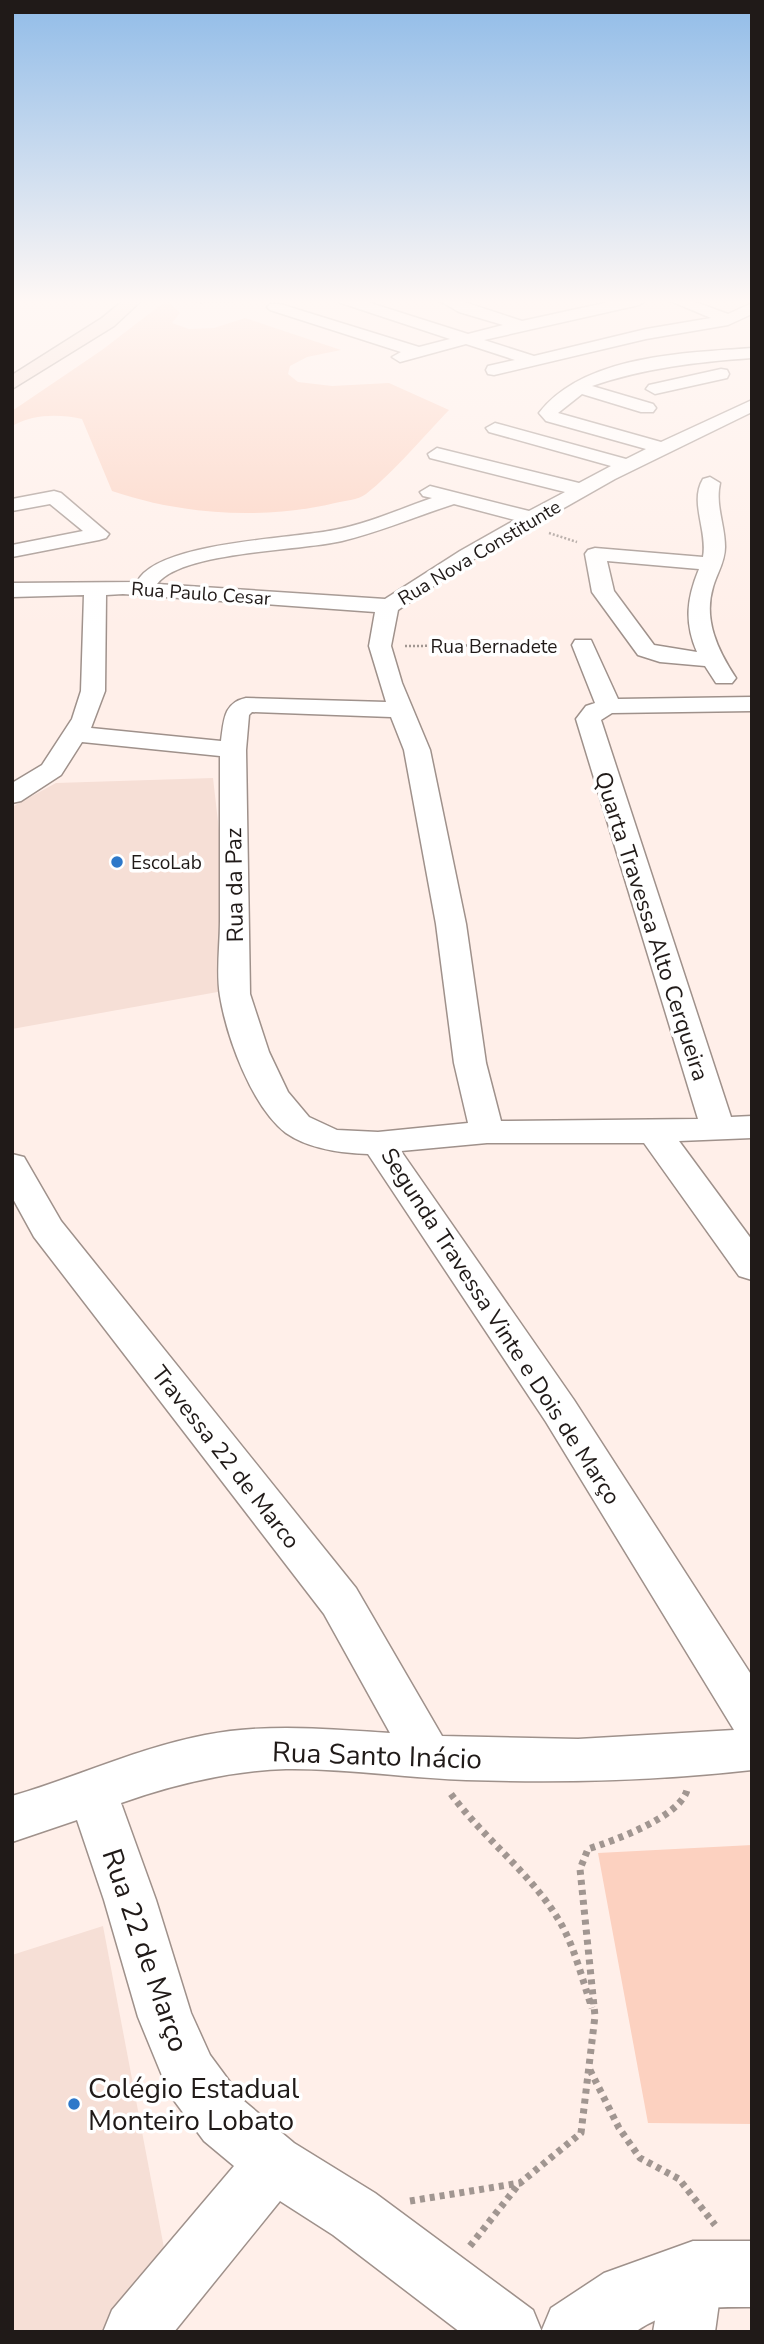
<svg xmlns="http://www.w3.org/2000/svg" width="764" height="2344" viewBox="0 0 764 2344" font-family="'Nunito Sans',sans-serif">
	<style>
		.built { fill: #f6dfd6 }
		.green { fill: #fcd1c0 }
		.lines { fill: none; stroke-linecap: round; stroke-linejoin: round }
		.minor-casing { stroke: #9f918b; stroke-width: 3 }
		.tertiary-casing { stroke: #9f918b; stroke-width: 3 }
		.secondary-casing { stroke: #9f918b; stroke-width: 3 }
		.path-far2 { stroke: #a19691; stroke-width: 2; stroke-dasharray: 2 2; stroke-linecap: butt }
		.path-far1 { stroke: #a19691; stroke-width: 2.5; stroke-dasharray: 2 2; stroke-linecap: butt }
		.path { stroke: #a19691; stroke-width: 7; stroke-dasharray: 5 5; stroke-linecap: butt }
		.minor { fill: #fff; fill-rule: evenodd }
		.tertiary { fill: #fff; fill-rule: evenodd }
		.secondary { fill: #f5dfd6; fill-rule: evenodd }
		.poi-dot { fill: #2e78c9; stroke: #fff; stroke-width: 2.5 }
		.labels { text-anchor: middle; stroke-width: 7; stroke-linejoin: round; paint-order: stroke }
		.far-street-label { font-size: 19px; fill: #201a18; stroke: #fff }
		.far-poi-label { font-size: 19px; fill: #201a18; stroke: #fff; text-anchor: start }
		.street-label { font-size: 23px; fill: #201a18; stroke: #fff }
		.near-street-label { font-size: 28px; fill: #201a18; stroke: #fff }
		.near-poi-label { font-size: 28px; fill: #201a18; stroke: #fff; text-anchor: start }
	</style>
	<rect width="100%" height="100%" fill="#ffefe9"/>
	<path class="built" d="M213 778 229 918 223 991 12 1029V807L56 783Z
		M103 1926 165 2253 105 2332H12V1955Z"/>
	<path class="green" d="M167 300 180 313 172 323 189 329 214 328 245 318 341 350 307 357 290 366 288 374 298 382 332 386 389 383 449 410C425 435 393 473 366 494 358 500 344 501 335 503 264 520 182 515 112 491L82 419C58 414 34 414 12 426V411L102 350Z
		M752 1845V2124L648 2123 598 1853Z"/>
	<g class="lines">
		<defs>
			<path id="minor" d="M338 300H361L468 334 503 325 459 312 438 300H458L522 321 618 300H647L639 305 484 340 534 356 646 329 711 318 668 300H690L728 314 752 303V314L728 325 646 339 494 375 488 374 486 370 488 366 515 360 466 344 400 362 392 357 401 352 270 310 267 307 270 304H280L419 347 450 339 341 303Z
				M752 348V358C696 362 645 368 592 386L653 404 656 408 653 412H641L582 394 558 413 661 442 752 400V412L615 479 474 559 398 610 391 646 402 683 430 750 466 924 486 1063 501 1121 698 1119 576 719 586 706 595 703 572 645 575 640H591L618 699 752 697V711L612 713 601 720 731 1117 752 1116V1138L679 1141 752 1240V1280L739 1276 644 1143H487L401 1151 574 1400 752 1676V1770C656 1781 562 1783 466 1780 407 1778 345 1768 286 1769 229 1771 175 1784 121 1803L156 1900 191 2013 210 2055 244 2101 294 2143 375 2193 533 2310 542 2332H460L333 2235 280 2201 174 2332H103L112 2310 234 2166 204 2141 170 2095 138 2017 104 1900 77 1820 12 1842V1796C77 1777 138 1748 205 1735 266 1723 328 1729 390 1733L324 1614 34 1237 12 1197V1154L24 1157 61 1221 356 1588 442 1736 578 1739 734 1730 546 1422 368 1154C341 1153 309 1149 286 1133 252 1107 227 1038 220 996 216 972 220 945 220 921 220 866 220 811 220 756L82 742 61 775 21 801 12 803V783L42 765 72 719 81 691 84 595 12 597V583L137 582C157 542 291 539 334 530 367 524 400 509 432 498L423 496 420 492 430 486 529 511 565 492 430 458 428 454 437 448 579 483 611 466 489 432 486 428 495 423 626 459 646 449 546 421 539 413C584 355 685 353 752 348ZM454 504 515 520 460 551 385 599 157 584C182 551 301 551 342 541 380 532 417 516 454 504ZM123 594 375 612 369 646 386 702 246 698C223 703 224 721 221 741L91 728 105 691 106 595ZM252 712 391 717 404 750 436 924 454 1063 468 1123 378 1132 337 1130 309 1117 288 1092 269 1052 250 994 246 750 249 715Z
				M721 369 727 370 729 374 727 378 655 394 646 389 649 385Z
				M710 477 720 483C715 506 725 524 725 547 725 562 717 573 713 587 703 620 718 651 736 678L732 683H716L705 666 660 662 638 655 592 592 585 554 588 550 595 548 703 557C708 531 689 502 703 479ZM607 561 699 569C687 598 684 622 697 652L654 645 614 591Z
				M54 491 61 493 109 534 106 538 99 540 12 557V545L83 531 50 504 12 511V499Z
				M693 2244 714 2253 723 2274 715 2332H653L663 2274 672 2253Z"/>
			<path id="tertiary" d="M693 2241H752V2307C708 2307 673 2306 635 2332H541L551 2308 604 2273Z"/>
			<path id="secondary" d="M124 300H142L114 326 12 389V375L102 318Z"/>
		</defs>
		<use href="#minor" class="minor-casing"/>
		<use href="#tertiary" class="tertiary-casing"/>
		<use href="#secondary" class="secondary-casing"/>
		<path class="path-far2" d="M192 300 201 303 252 300"/>
		<path class="path-far1" d="M549 533 577 542
			M405 646 561 645"/>
		<path class="path" d="M451 1794C484 1839 531 1873 560 1922 575 1948 582 1979 592 2008
			M590 2070 619 2128 640 2158 679 2179 715 2225
			M410 2201 520 2183 581 2133 595 2016 580 1869 588 1849C613 1841 680 1817 687 1790
			M470 2246 519 2184"/>
		<use href="#minor" class="minor"/>
		<use href="#tertiary" class="tertiary"/>
		<use href="#secondary" class="secondary"/>
	</g>
	<linearGradient id="sky" x2="0" y2="1"><stop stop-color="#91bce8"/><stop offset="0.48" stop-color="#fff8f5"/><stop offset="1" stop-color="#fff8f5" stop-opacity="0"/></linearGradient>
	<rect width="764" height="628" fill="url(#sky)"/>
	<g class="poi-dot">
		<circle cx="117" cy="862" r="7"/>
		<circle cx="74" cy="2104" r="7"/>
	</g>
	<g class="labels">
		<g class="far-street-label">
			<text transform="translate(479 552) rotate(-31)" y="7">Rua Nova Constitunte</text>
			<text transform="translate(201 593) rotate(4)" y="7">Rua Paulo Cesar</text>
			<text x="494" y="653">Rua Bernadete</text>
		</g>
		<g class="far-poi-label">
			<text x="131" y="869">EscoLab</text>
		</g>
		<g class="street-label">
			<text transform="translate(234 885) rotate(-91)" y="8">Rua da Paz</text>
			<text transform="translate(652 926) rotate(72)" y="8">Quarta Travessa Alto Cerqueira</text>
			<text transform="translate(501 1326) rotate(57)" y="8">Segunda Travessa Vinte e Dois de Março</text>
			<text transform="translate(226 1457) rotate(52)" y="8">Travessa 22 de Marco</text>
		</g>
		<g class="near-street-label">
			<text transform="translate(377 1755) rotate(2)" y="10">Rua Santo Inácio</text>
			<text transform="translate(146 1950) rotate(71)" y="10">Rua 22 de Março</text>
		</g>
		<g class="near-poi-label">
			<text x="88" y="2098">Colégio Estadual<tspan x="88" dy="32">Monteiro Lobato</tspan></text>
		</g>
	</g>
	<rect width="764" height="2344" fill="none" stroke="#201a18" stroke-width="28"/>
</svg>
